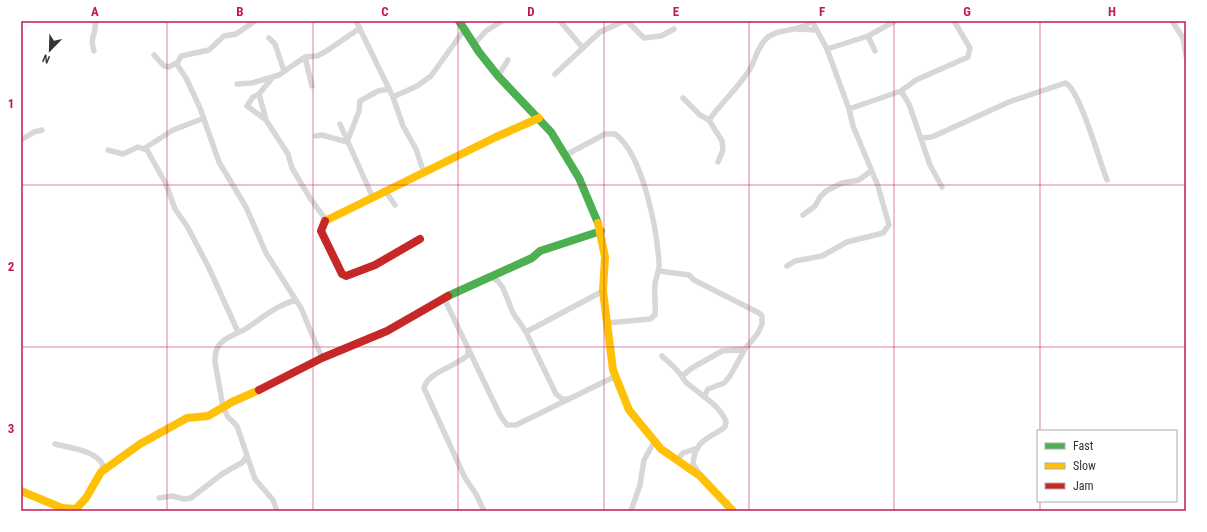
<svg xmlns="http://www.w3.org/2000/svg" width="1207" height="532" viewBox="0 0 1207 532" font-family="'Roboto Condensed',sans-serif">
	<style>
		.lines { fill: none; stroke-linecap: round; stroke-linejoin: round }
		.street { stroke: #d7d7d7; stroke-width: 5.5 }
		.fast { stroke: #4caf50; stroke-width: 8 }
		.slow { stroke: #ffc107; stroke-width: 8 }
		.jam { stroke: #c62828; stroke-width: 8 }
		.grid { fill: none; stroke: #c2185b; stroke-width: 1; stroke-opacity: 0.55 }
		.neatline { fill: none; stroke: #c2185b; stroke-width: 1.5 }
		.grid-label { font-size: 13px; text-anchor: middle; font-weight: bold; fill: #c2185b }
	</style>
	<rect width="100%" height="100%" fill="#fff"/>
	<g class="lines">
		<path class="street" d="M356 21 393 97 403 126 416 149 424 173
			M560 21 582 47
			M627 21 644 38 661 36 674 29
			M1172 21 1183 38 1186 56
			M797 29 816 30
			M868 36 875 51
			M269 38 275 44 284 71
			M474 44 486 31 502 21
			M827 49 868 36 895 21
			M94 51C89 37 97 32 95 24L96 21
			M154 55 164 66 169 67 178 62 181 56 209 50 224 36 236 34 255 21
			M305 57 312 86
			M176 63 186 78 200 108 219 162 246 207 266 253 301 308 322 358
			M555 74 600 32 624 21
			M498 76 508 60
			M273 77 259 94 266 120 288 154 292 168 310 198 326 220
			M237 84 252 83 279 75 305 57 317 56 325 52 360 28
			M901 91 909 104 930 165 942 187
			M259 94 253 97 247 106 266 120
			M393 97 417 86 431 76 464 30
			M683 98 700 115 709 120 722 141 723 150 718 162
			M849 109 901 91 916 80 968 57 970 48 954 21
			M709 120C722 102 739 87 750 69 756 58 758 45 768 37 781 27 800 33 811 21
			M340 124 373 198
			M316 136 322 135 347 142 359 111 360 101 378 91 389 89
			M921 138 932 137 1009 102 1065 83C1079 87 1100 163 1107 180
			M21 140 34 132 42 130
			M145 148 173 130 202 119
			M108 150 123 154 138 147 147 150 166 184 175 209 187 226 209 268 238 332
			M566 155 605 134H615C643 154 657 230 659 263 660 271 656 276 655 284 654 294 656 304 655 315L650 319 607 323
			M386 192 395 205
			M803 215 815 206 820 197 826 191 842 183 859 180 871 171
			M787 266 795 261 822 256 847 242 883 233 889 225 878 186 853 126 849 109 827 49 812 21
			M659 271 689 275 694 280 759 313 762 316V324L758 333 745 349 730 376 724 383 708 389 704 397
			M490 277 498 281 503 288 513 313 526 332 556 394 562 399H569
			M444 298 500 415 507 425H516L616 376
			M526 332 603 291
			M468 349V355C455 367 428 372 424 388L465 478 476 494 484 511
			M662 356C668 362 675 367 680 374 683 377 684 381 688 384 700 394 719 405 726 421L725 427C709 439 695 439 693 464L699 473
			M682 376 692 368 722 351 745 349
			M55 444C70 448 95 450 103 465L101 472
			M677 460 683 453 698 448
			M159 498 172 496 184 499 191 498 222 474 243 462 246 457
			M277 511 273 500 255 479 237 426 228 417 223 407 215 362C215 356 215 349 220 344 226 336 238 334 247 328 262 318 277 305 296 300
			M631 511 640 485 644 460 654 442"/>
		<path class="fast" d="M459 21 479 52 498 76 551 132 579 178 598 223
			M448 296 532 258 540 251 601 231"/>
		<path class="slow" d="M325 221 496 137 539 118
			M598 223 605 257 603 291 613 370 629 410 661 449 700 476 733 511
			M21 491 62 508 76 509 86 498 101 472 140 444 187 418 208 416 232 402 259 390"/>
		<path class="jam" d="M325 221 321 231 342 274 346 276 375 265 420 239
			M259 390 322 358 387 331 448 296"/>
	</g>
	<path class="grid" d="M167 21V511M313 21V511M458 21V511M604 21V511M749 21V511M894 21V511M1040 21V431M21 185H1186M21 347H1186M1040 501V511"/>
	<rect width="1207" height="532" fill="none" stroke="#ffffff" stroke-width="44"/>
	<rect x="1037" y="430" width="140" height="72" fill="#ffffff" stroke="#adadad"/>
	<rect x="1045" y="443" width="20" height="6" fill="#4caf50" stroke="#adadad"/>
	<text x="1073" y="450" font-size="12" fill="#333333">Fast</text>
	<rect x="1045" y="463" width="20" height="6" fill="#ffc107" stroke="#adadad"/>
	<text x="1073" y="470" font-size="12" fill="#333333">Slow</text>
	<rect x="1045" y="483" width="20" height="6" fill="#c62828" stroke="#adadad"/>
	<text x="1073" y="490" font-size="12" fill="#333333">Jam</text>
	<g transform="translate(50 50) rotate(203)" stroke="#ffffff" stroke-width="3" paint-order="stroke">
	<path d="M0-3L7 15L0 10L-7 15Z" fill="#333333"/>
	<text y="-6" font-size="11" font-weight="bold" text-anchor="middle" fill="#333333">N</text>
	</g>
	<rect x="22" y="22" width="1163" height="488" class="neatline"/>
	<g class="grid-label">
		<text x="95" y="16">A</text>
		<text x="240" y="16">B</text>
		<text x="385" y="16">C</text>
		<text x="531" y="16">D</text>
		<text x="676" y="16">E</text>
		<text x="822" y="16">F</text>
		<text x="967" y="16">G</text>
		<text x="1112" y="16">H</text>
		<text x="11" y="108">1</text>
		<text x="11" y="271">2</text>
		<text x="11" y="433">3</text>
	</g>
</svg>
